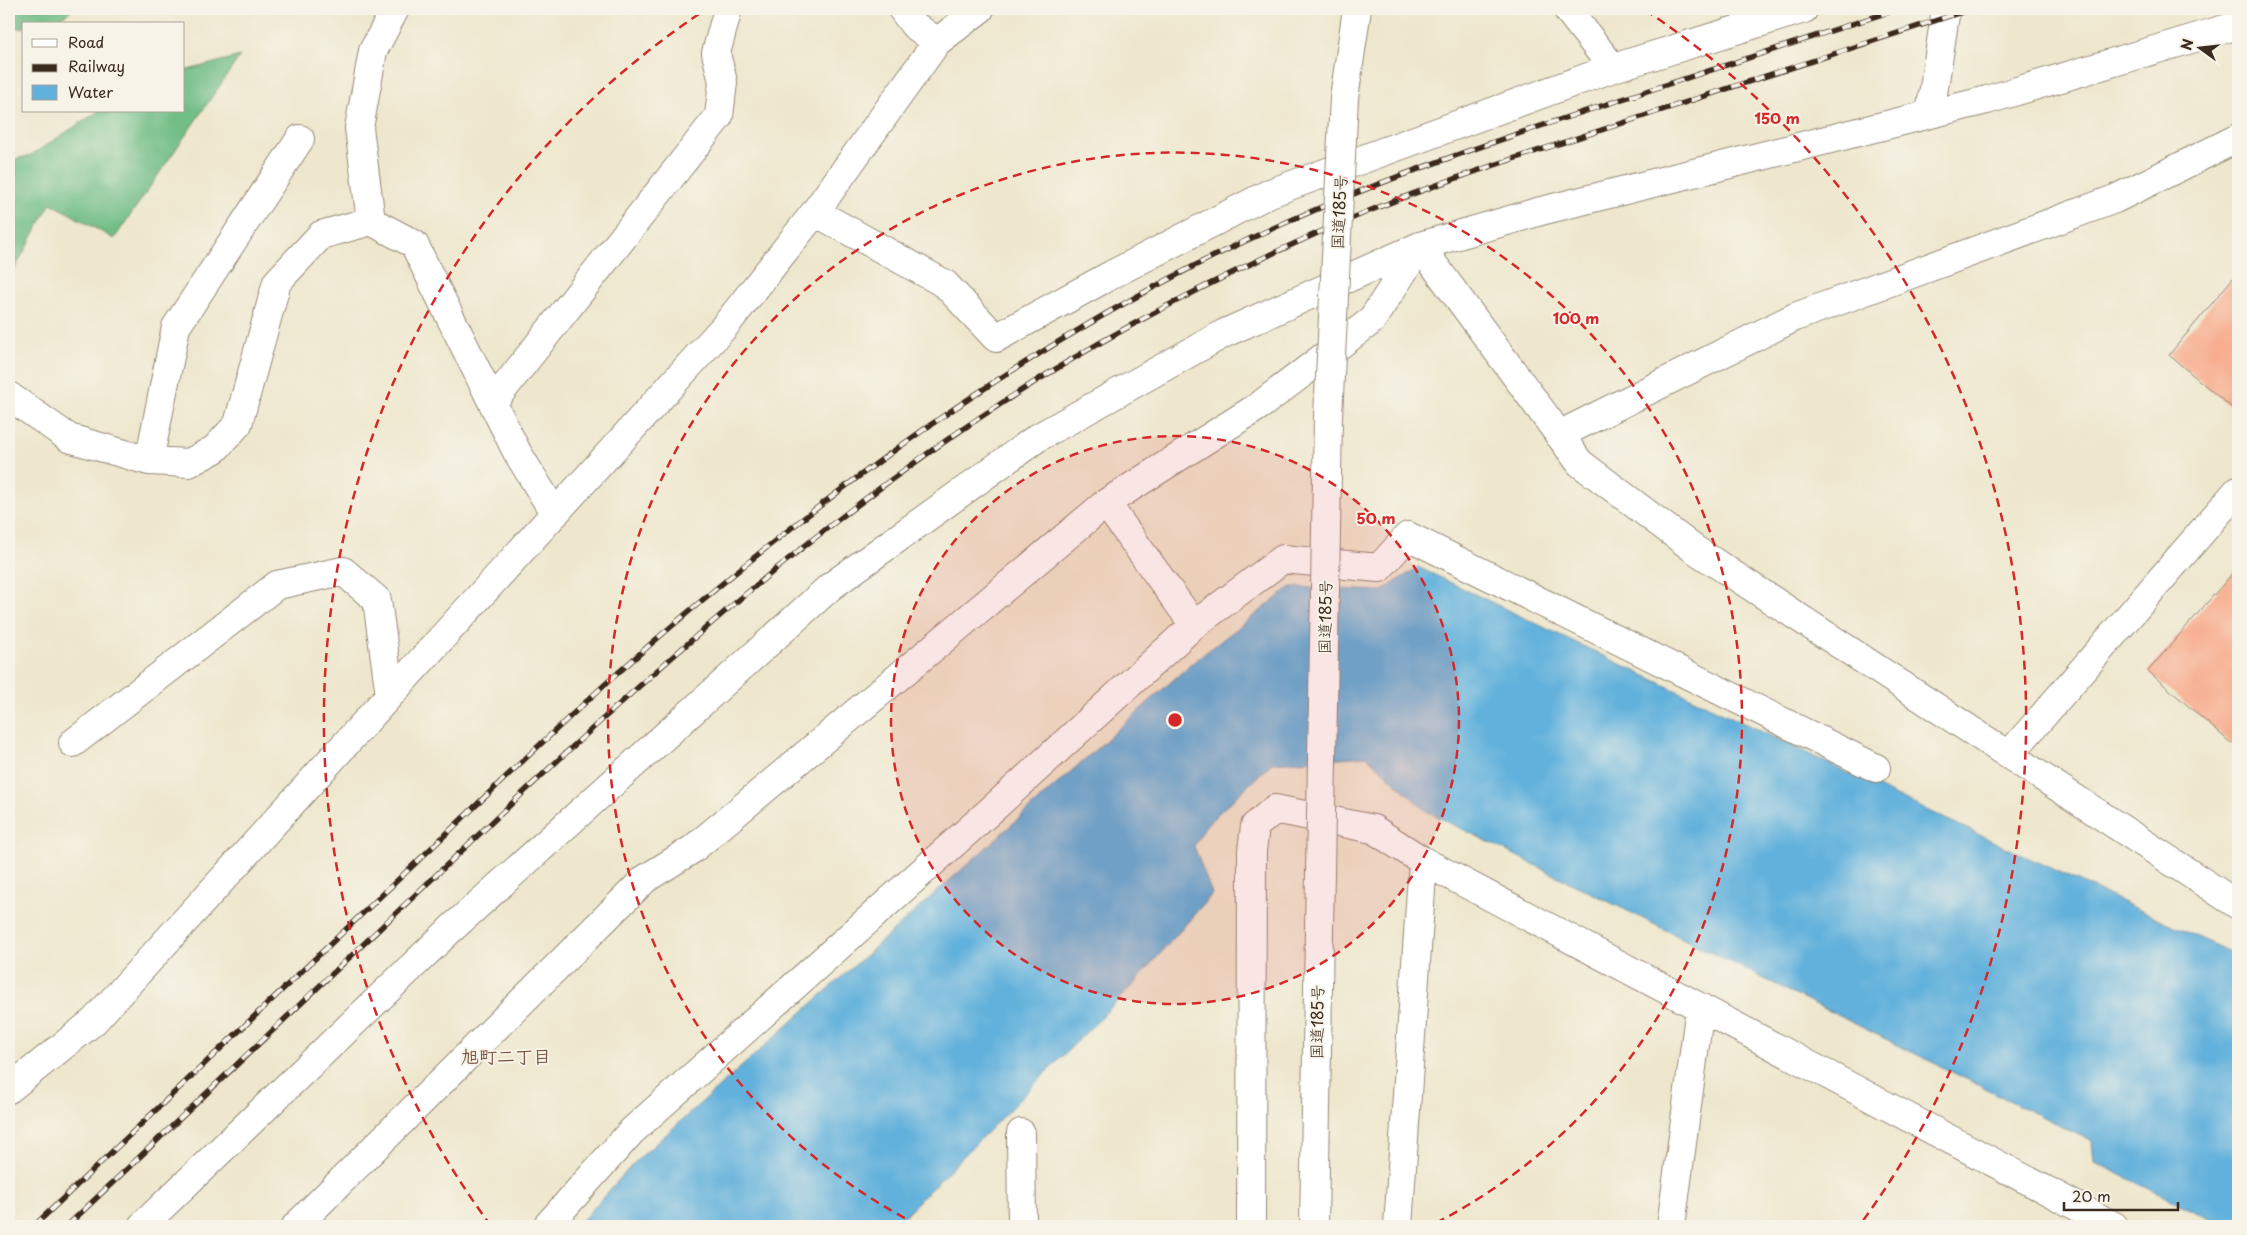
<svg xmlns="http://www.w3.org/2000/svg" width="2247" height="1235" viewBox="0 0 2247 1235" font-family="'Playpen Sans','Klee One',sans-serif">
	<style>
		.forest { fill: #72be87; stroke: #567452 }
		.water { fill: #62b1dc; stroke: #4e6e7d }
		.building { fill: #f7a787 }
		.lines { fill: none; stroke-linecap: round; stroke-linejoin: round }
		.minor-casing { stroke: #948876; stroke-width: 30 }
		.highway-casing { stroke: #948876; stroke-width: 30 }
		.minor { stroke: #fff; stroke-width: 28 }
		.highway { stroke: #fff; stroke-width: 28 }
		.rail-casing { stroke: #3b2a1e; stroke-width: 5.5 }
		.rail { stroke: #f7f3e8; stroke-width: 4; stroke-dasharray: 11; stroke-linecap: butt }
		.highway-bridge-casing { stroke: #948876; stroke-width: 30; stroke-linecap: butt }
		.highway-bridge { stroke: #fff; stroke-width: 28 }
		.ring { fill: none; stroke: #d62828; stroke-width: 2.5; stroke-dasharray: 9 6 }
		.labels { text-anchor: middle; stroke-width: 4; stroke-linejoin: round; paint-order: stroke }
		.street-label { font-size: 16px; fill: #3b2a1e; stroke: #f7f3e8 }
		.neighbourhood-label { font-size: 18px; font-weight: bold; fill: #7d5643; stroke: #f7f3e8 }
		.centre { fill: #d62828; stroke: #f7f3e8; stroke-width: 2.5 }
		.ring-label { font-size: 15px; text-anchor: middle; font-weight: bold; fill: #d62828; stroke: #f7f3e8; stroke-width: 4; stroke-linejoin: round; paint-order: stroke }
	</style>
	<rect width="100%" height="100%" fill="#f7f3e8"/>
	<filter id="ink" filterUnits="userSpaceOnUse"><feTurbulence type="fractalNoise" baseFrequency=".02" numOctaves="2"/><feDisplacementMap in="SourceGraphic" scale="10" xChannelSelector="R" yChannelSelector="G"/><feConvolveMatrix kernelMatrix="1 2 1 2 8 2 1 2 1" color-interpolation-filters="sRGB"/></filter>
	<filter id="wash" filterUnits="userSpaceOnUse"><feTurbulence type="fractalNoise" baseFrequency=".0096" numOctaves="4" result="noise"/><feDisplacementMap in="SourceGraphic" scale="20" xChannelSelector="R" yChannelSelector="G"/><feGaussianBlur stdDeviation="1.12" result="paint"/><feColorMatrix in="noise" values="0 0 0 0 0 0 0 0 0 0 0 0 0 0 0 0 0 1.4 0 .05"/><feComposite in="paint" operator="in"/></filter>
	<g filter="url(#wash)">
		<rect width="100%" height="100%" fill="#eee7cd"/>
		<path class="forest" d="M9 9H73L52 24H24V28H9Z
			M240 56 114 239 51 203 9 279V161L31 155 99 111H184V71Z"/>
		<path class="water" d="M1418 567 1890 793 2238 956V1226H2224L2095 1162 2093 1142 1426 811 1367 756 1272 763 1206 825 1194 846 1212 894 1133 985 894 1226H577L634 1163 1191 664 1291 587 1382 591Z"/>
		<g id="blocks">
			<path class="building" d="M2238 272V413L2169 355Z
				M2238 567V737L2232 744 2148 671Z"/>
		</g>
	</g>
	<g filter="url(#ink)">
		<use href="#blocks" fill-opacity="0" stroke="#948876" stroke-width="1"/>
		<g class="lines">
			<defs>
				<path id="minor" d="M902 9 914 25 937 42
					M1567 9 1613 68
					M1930 114 1946 9
					M815 212 945 284 996 338 1111 275 1270 193 1613 68 1804 9
					M371 221 359 128 373 51 395 9
					M9 396 69 438 149 461 189 463 215 449 238 424 277 282 321 235 371 221 414 244 517 452 555 514
					M493 402 719 116 723 82 716 53 728 9
					M1559 435 1795 317 2115 199 2238 138
					M149 461 176 327 300 139
					M1106 503 1194 625
					M73 743 277 585 343 571 377 600 390 695
					M2009 755 2238 490
					M9 1089 94 1021 725 326 815 212 937 42 980 9
					M1021 1133 1022 1226
					M142 1226 450 930 830 587 1037 438 1225 333 1420 246 1541 211 1987 100 2238 25
					M296 1226 645 879 693 849 1106 503 1259 406 1371 321 1420 246 1580 463 1694 549 2238 905
					M547 1226 632 1131 999 803 1194 625 1283 559 1379 568 1408 536 1876 768
					M1251 1226 1252 851 1255 826 1275 809 1373 829 1423 861 2114 1226
					M1398 1226 1423 861
					M1671 1226 1700 1007"/>
				<path id="highway" d="M1344 98 1357 9
					M1314 1226 1320 872"/>
			</defs>
			<use href="#minor" class="minor-casing"/>
			<use href="#highway" class="highway-casing"/>
			<use href="#minor" class="minor"/>
			<use href="#highway" class="highway"/>
			<defs>
				<path id="rail" d="M34 1226C157 1109 281 991 404 874 473 809 541 742 611 679 790 520 981 375 1194 266 1323 200 1458 153 1595 108 1696 75 1797 42 1898 9
					M67 1226C195 1104 323 982 452 860 660 662 876 465 1130 326 1208 283 1287 245 1369 211 1462 173 1558 145 1653 113 1759 78 1865 43 1971 9"/>
			</defs>
			<use href="#rail" class="rail-casing"/>
			<use href="#rail" class="rail"/>
			<defs>
				<path id="highway-bridge" d="M1320 872 1328 416 1344 98"/>
			</defs>
			<use href="#highway-bridge" class="highway-bridge-casing"/>
			<use href="#highway-bridge" class="highway-bridge"/>
		</g>
	</g>
	<circle cx="1175" cy="720" r="284" fill="#d62828" fill-opacity=".12"/>
	<g class="ring">
		<circle cx="1175" cy="720" r="284"/>
		<path d="M918 1225A567 567 0 1 1 1432 1225"/>
		<path d="M491 1226A851 851 0 0 1 705 10M1645 10A851 851 0 0 1 1859 1226"/>
	</g>
	<g class="labels">
		<g class="street-label">
			<text transform="translate(1339 212) rotate(-87)" y="6">国道185号</text>
			<text transform="translate(1325 617) rotate(-89)" y="6">国道185号</text>
			<text transform="translate(1317 1022) rotate(-89)" y="6">国道185号</text>
		</g>
		<g class="neighbourhood-label">
			<text x="506" y="1063">旭町二丁目</text>
		</g>
	</g>
	<circle cx="1175" cy="720" r="8" class="centre"/>
	<g class="ring-label">
		<text x="1777" y="124">150 m</text>
		<text x="1576" y="324">100 m</text>
		<text x="1376" y="524">50 m</text>
	</g>
	<rect width="2247" height="1235" fill="none" stroke="#f7f3e8" stroke-width="30"/>
	<rect x="22" y="22" width="162" height="90" fill="#f7f3e8" stroke="#aca397"/>
	<rect x="32" y="39" width="25" height="8" fill="#ffffff" stroke="#aca397"/>
	<text x="68" y="48" font-size="15" fill="#3b2a1e">Road</text>
	<rect x="32" y="64" width="25" height="8" fill="#3b2a1e" stroke="#aca397"/>
	<text x="68" y="72" font-size="15" fill="#3b2a1e">Railway</text>
	<rect x="32" y="85" width="25" height="15" fill="#62b1dc" stroke="#aca397"/>
	<text x="68" y="98" font-size="15" fill="#3b2a1e">Water</text>
	<g transform="translate(2200 48) rotate(285)" stroke="#f7f3e8" stroke-width="4" paint-order="stroke">
	<path d="M0-4L9 19L0 12L-9 19Z" fill="#3b2a1e"/>
	<text y="-8" font-size="14" font-weight="bold" text-anchor="middle" fill="#3b2a1e">N</text>
	</g>
	<path d="M2064 1202v8h114v-8" fill="none" stroke="#3b2a1e" stroke-width="2.5"/>
	<text x="2072" y="1202" font-size="15" fill="#3b2a1e" stroke="#f7f3e8" stroke-width="4" paint-order="stroke">20 m</text>
</svg>
